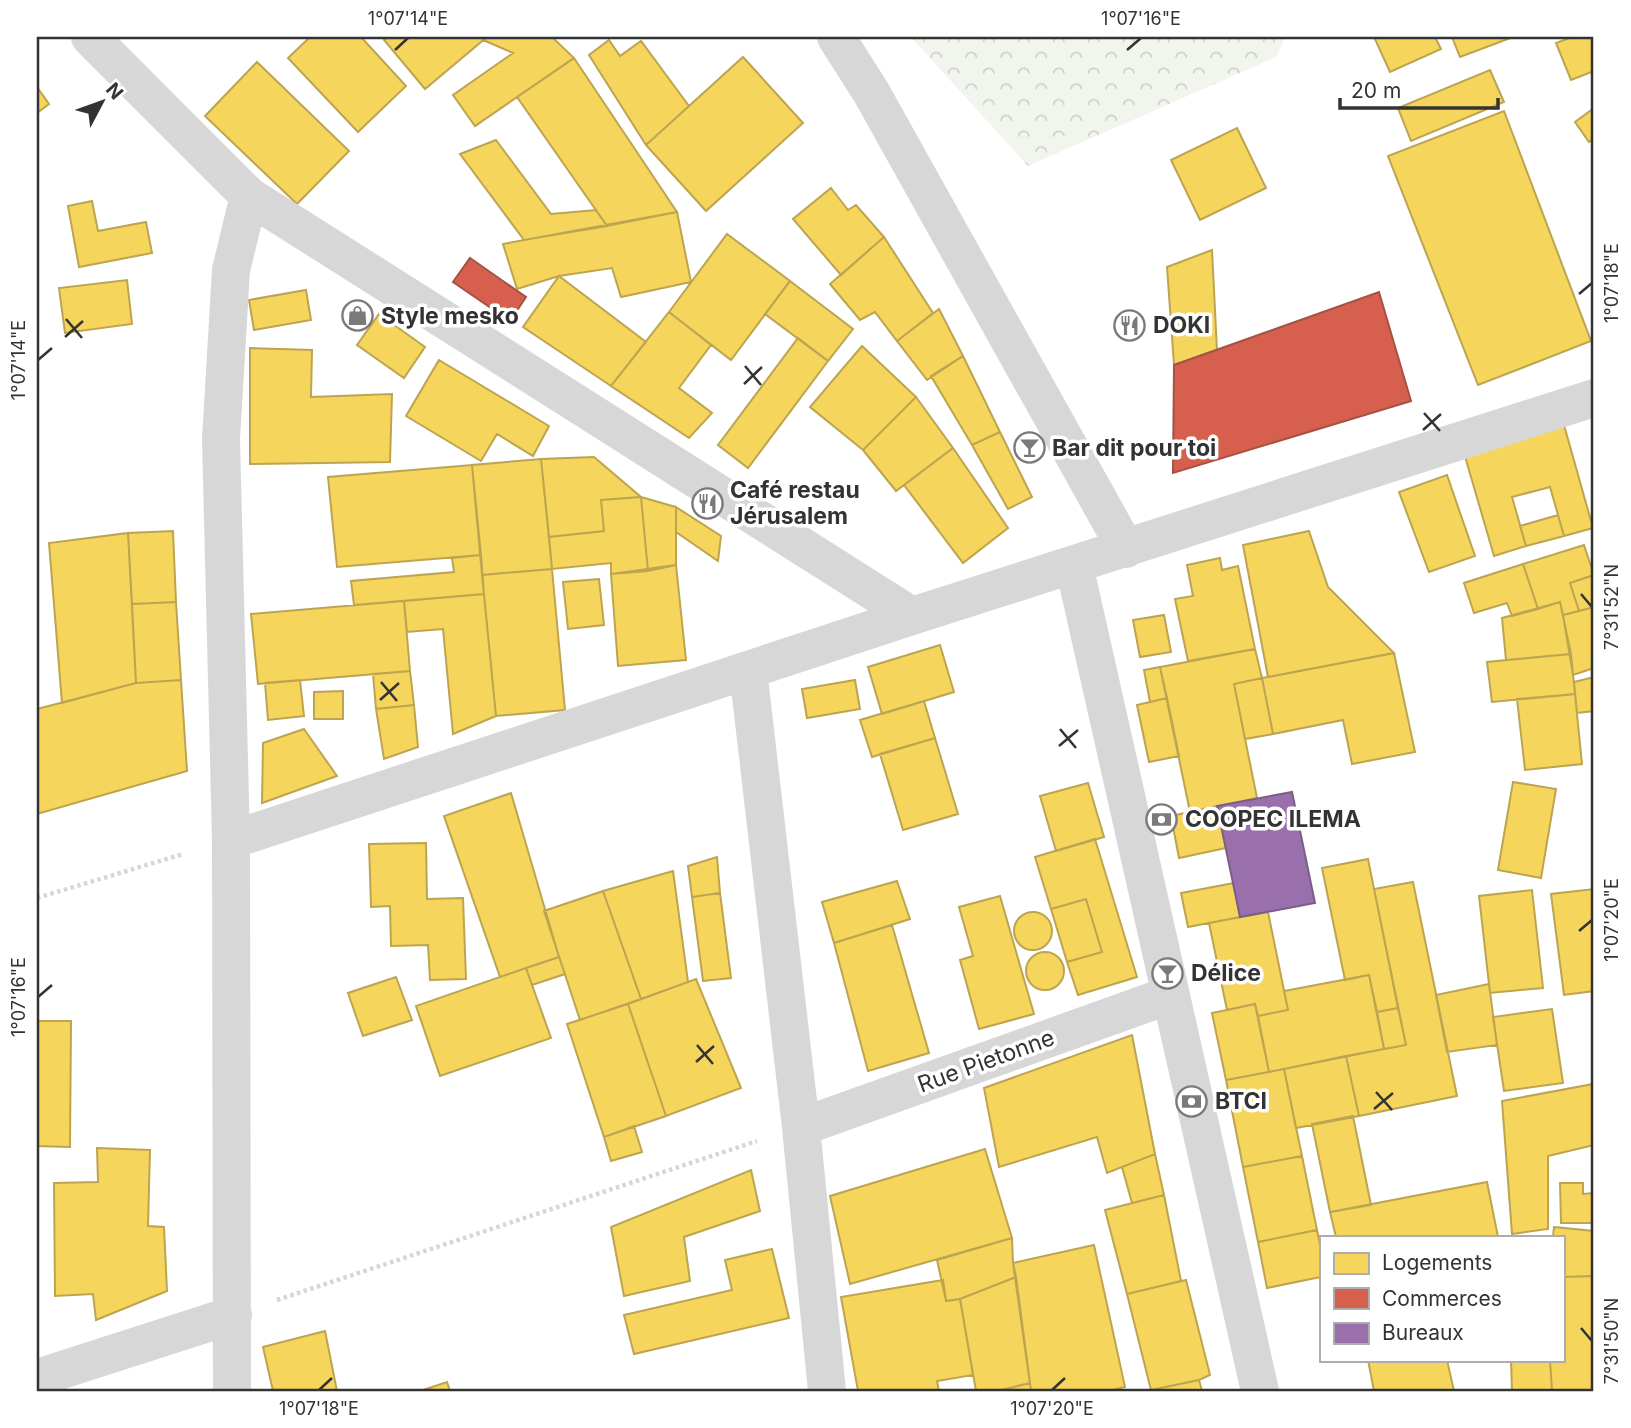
<svg xmlns="http://www.w3.org/2000/svg" width="1631" height="1428" viewBox="0 0 1631 1428" font-family="Inter,sans-serif">
	<style>
		.forest { fill: url(#forest-crowns) }
		.homes { fill: #f6d55c; stroke: #bca450; stroke-width: 2 }
		.shops { fill: #d6604d; stroke: #a55245; stroke-width: 2 }
		.offices { fill: #9970ab; stroke: #7a5e87; stroke-width: 2 }
		.lines { fill: none; stroke-linecap: round; stroke-linejoin: round }
		.path { stroke: #d6d6d6; stroke-width: 4.5; stroke-dasharray: 3.5 3.5; stroke-linecap: butt }
		.minor { stroke: #d7d7d7; stroke-width: 38 }
		.ticks { fill: none; stroke: #333; stroke-width: 2.5 }
		.labels { text-anchor: middle; stroke-width: 7; stroke-linejoin: round; paint-order: stroke }
		.poi-label { font-size: 23px; font-weight: bold; fill: #333; stroke: #fff; text-anchor: start }
		.street-label { font-size: 23px; fill: #333; stroke: #fff }
		.neatline { fill: none; stroke: #333; stroke-width: 2.5 }
		.ticks-label { font-size: 18px; text-anchor: middle; fill: #333 }
	</style>
	<defs>
		<pattern id="forest-crowns" width="20" height="18" patternUnits="userSpaceOnUse" patternTransform="scale(1.75)"><rect width="20" height="18" fill="#f1f5ed"/><path d="M2 6a3 3 0 1 1 6 0M12 15a3 3 0 1 1 6 0" fill="none" stroke="#cfd2cc"/></pattern>
	</defs>
	<rect width="100%" height="100%" fill="#fff"/>
	<path class="forest" d="M911 37H1285L1276 57 1028 166Z"/>
	<path class="homes" d="M310 37H361L406 86 358 132 288 58Z
		M388 37H487L425 89 384 40Z
		M487 37H552L574 58 475 126 453 95 513 53 483 40Z
		M1374 37H1435L1441 49 1390 72Z
		M1452 37H1513L1460 57Z
		M1572 37H1594V71L1571 80 1556 43Z
		M609 40 620 56 641 41 689 106 646 145 589 55Z
		M743 57 803 123 706 211 646 145Z
		M574 58 677 212 607 226 517 97Z
		M257 62 349 151 297 204 205 116Z
		M1490 70 1504 102 1411 141 1398 108Z
		M37 87 49 104 37 113Z
		M1594 108V138L1589 142 1575 122Z
		M1504 111 1591 341 1478 385 1388 156Z
		M1237 128 1266 188 1200 220 1171 160Z
		M496 140 551 214 596 210 607 226 524 240 460 154Z
		M831 188 848 210 856 205 884 237 841 275 793 219Z
		M92 201 98 231 146 222 152 253 79 267 68 206Z
		M677 212 691 282 621 297 612 268 559 276 517 289 503 244Z
		M727 234 790 281 731 360 669 312Z
		M884 237 933 313 897 341 875 312 860 320 830 284Z
		M1212 250 1217 350 1174 365 1167 267Z
		M559 276 646 342 611 386 523 327Z
		M127 280 132 324 65 333 59 288Z
		M790 281 853 329 828 361 765 314Z
		M306 290 311 320 254 330 249 300Z
		M939 309 963 356 927 380 897 341Z
		M669 312 711 345 679 388 712 413 689 438 611 386Z
		M379 314 425 347 404 378 357 345Z
		M798 338 828 361 748 468 718 445Z
		M862 346 916 397 863 450 810 407Z
		M250 348 312 350 311 397 392 394 390 462 250 464Z
		M963 356 1000 432 972 445 931 376Z
		M439 360 549 426 533 456 497 434 481 461 406 416Z
		M916 397 953 448 896 491 863 450Z
		M1564 425 1593 528 1564 536 1550 487 1512 497 1526 546 1494 556 1464 453Z
		M1000 432 1032 497 1008 509 972 445Z
		M953 448 1008 528 963 563 904 485Z
		M594 457 641 497 601 500 604 531 549 537 541 459Z
		M541 459 552 569 482 575 472 465Z
		M472 465 481 555 337 567 328 477Z
		M1447 475 1475 556 1429 572 1399 492Z
		M641 497 676 507V565L648 571Z
		M641 497 648 571 611 574V563L552 569 549 537 604 531 601 500Z
		M676 507 721 536 718 561 676 532Z
		M1558 515 1564 536 1526 546 1520 526Z
		M173 531 176 602 132 604 128 533Z
		M1309 531 1328 587 1394 653 1268 677 1243 545Z
		M128 533 136 683 62 703 49 543Z
		M1584 545 1594 575 1570 583 1579 611 1563 615 1560 602 1538 609 1523 564Z
		M481 555 484 594 354 605 351 581 454 572 452 558Z
		M1220 558 1222 570 1238 566 1255 649 1188 661 1175 599 1193 596 1187 565Z
		M1523 564 1538 609 1512 616 1507 603 1474 613 1464 583Z
		M676 565 686 660 618 666 611 574Z
		M552 569 565 710 496 716 482 575Z
		M1594 575V607L1579 611 1570 583Z
		M599 579 604 625 568 629 563 582Z
		M484 594 496 716 453 734 443 629 407 632 404 601Z
		M404 601 410 671 258 684 251 614Z
		M176 602 181 680 136 683 132 604Z
		M1560 602 1571 654 1506 660 1502 618Z
		M1594 607V668L1573 675 1563 615Z
		M1164 615 1171 652 1140 657 1133 620Z
		M940 645 954 692 882 714 868 667Z
		M1255 649 1262 678 1234 684 1257 798 1190 812 1160 667Z
		M1394 653 1415 752 1352 764 1343 720 1273 734 1262 678Z
		M1571 654 1575 694 1492 702 1487 662Z
		M1160 667 1167 698 1150 702 1144 670Z
		M410 671 414 705 376 709 373 674Z
		M1594 677V711L1577 713 1574 682Z
		M1262 678 1273 734 1245 739 1234 684Z
		M181 680 187 771 37 814V709L136 683Z
		M300 680 304 716 268 720 265 683Z
		M855 680 860 709 807 718 802 689Z
		M343 691V719H314V692Z
		M1575 694 1582 764 1525 770 1517 699Z
		M1167 698 1179 756 1149 762 1137 705Z
		M924 701 935 738 872 757 860 720Z
		M414 705 418 747 384 759 376 709Z
		M304 729 337 776 262 803 263 743Z
		M935 738 958 814 903 830 880 754Z
		M1513 782 1556 789 1541 878 1498 870Z
		M1088 783 1104 837 1056 851 1040 796Z
		M511 793 559 957 500 977 444 816Z
		M1217 806 1226 848 1179 858 1171 816Z
		M1095 839 1137 977 1078 995 1067 962 1102 952 1086 899 1051 909 1035 857Z
		M426 843 427 899 463 898 466 979 430 980 428 945 391 946 390 906 371 907 369 844Z
		M717 857 720 893 692 897 688 866Z
		M1368 859 1398 1008 1377 1012 1369 975 1345 980 1322 868Z
		M673 871 688 982 641 999 603 891Z
		M897 881 910 919 834 943 822 902Z
		M1413 882 1457 1096 1359 1116 1346 1056 1406 1045 1374 889Z
		M1234 883 1240 917 1188 927 1181 893Z
		M1594 889V991L1564 995 1551 894Z
		M1532 890 1543 988 1490 993 1479 896Z
		M603 891 641 999 580 1020 544 911Z
		M720 893 731 978 703 981 692 897Z
		M1000 896 1034 1014 979 1029 960 960 973 956 959 907Z
		M1086 899 1102 952 1067 962 1051 909Z
		M1014 931a19 19 0 1 1 38 0a19 19 0 1 1-38 0Z
		M1268 912 1288 1010 1258 1016 1255 1004 1227 1010 1209 923Z
		M892 925 929 1053 868 1071 834 943Z
		M1026 971a19 19 0 1 1 38 0a19 19 0 1 1-38 0Z
		M559 957 565 974 532 985 526 968Z
		M526 968 551 1038 440 1076 416 1006Z
		M1369 975 1384 1049 1269 1072 1258 1016 1288 1010 1284 991Z
		M396 977 412 1020 363 1036 348 993Z
		M696 979 741 1088 666 1116 628 1004Z
		M1489 984 1497 1045 1447 1052 1436 995Z
		M628 1004 666 1116 604 1137 567 1024Z
		M1255 1004 1269 1072 1226 1080 1212 1013Z
		M1398 1008 1406 1045 1384 1049 1377 1012Z
		M1552 1009 1563 1083 1504 1091 1493 1017Z
		M37 1021H71L70 1147 37 1146Z
		M1132 1035 1155 1154 1107 1173 1097 1137 999 1167 984 1088Z
		M1346 1056 1359 1116 1296 1128 1284 1069Z
		M1284 1069 1302 1156 1243 1167 1226 1080Z
		M1593 1084 1594 1145 1548 1156V1229L1512 1234 1502 1101Z
		M1353 1116 1371 1205 1330 1212 1312 1124Z
		M634 1126 642 1152 611 1161 604 1137Z
		M97 1148 150 1150 148 1226 164 1227 167 1291 96 1320 93 1294 55 1296 54 1183 98 1182Z
		M985 1149 1012 1238 850 1284 830 1196Z
		M1155 1154 1164 1195 1132 1203 1122 1167Z
		M1302 1156 1317 1230 1258 1242 1243 1167Z
		M751 1170 760 1211 684 1237 690 1281 624 1296 611 1227Z
		M1487 1182 1498 1237H1336L1330 1212Z
		M1560 1183H1583V1194L1594 1193V1223H1561Z
		M1164 1195 1181 1281 1127 1294 1105 1210Z
		M1554 1227 1594 1231V1276L1563 1277V1237H1553Z
		M1317 1230 1321 1250V1277L1267 1288 1258 1242Z
		M1012 1238 1013 1263 1016 1277 960 1299 946 1301 937 1260Z
		M1094 1245 1125 1387 1108 1391H1031L1013 1263Z
		M772 1249 789 1318 634 1354 624 1315 732 1290 725 1260Z
		M1592 1276 1594 1391H1552L1550 1360H1563V1277Z
		M1016 1277 1030 1383 997 1391H976L960 1299Z
		M943 1280 946 1301 960 1299 973 1375 937 1381 939 1391H858L841 1297Z
		M1186 1280 1210 1375 1199 1380 1151 1390 1127 1294Z
		M325 1331 337 1391H273L263 1347Z
		M1368 1360H1447L1454 1391H1374Z
		M1511 1360H1550L1552 1391H1512Z
		M1199 1380 1202 1391H1147L1151 1390Z
		M447 1382 450 1391H420Z
		M1030 1383 1031 1391H997Z"/>
	<path class="shops" d="M470 258 526 297 510 321 453 282Z
		M1379 292 1411 401 1173 473 1174 365Z"/>
	<path class="offices" d="M1292 792 1315 903 1240 917 1217 806Z"/>
	<g class="lines">
		<path class="path" d="M37 898 183 854
			M277 1300 757 1141"/>
		<path class="minor" d="M90 37 249 196 912 616
			M836 37 871 92 1126 549
			M1074 565 1260 1391
			M748 670 801 1127 827 1391
			M231 840 912 616 1594 398
			M801 1127 1170 995
			M37 1378 233 1315
			M232 1391 231 840 221 439 231 270 249 196"/>
	</g>
	<path class="ticks" d="M395 50 408 38M1127 50 1141 38M1579 294 1592 283M66 319 82 338M65 337 83 321M38 360 52 348M745 366 761 385M744 384 762 367M1424 413 1440 431M1423 430 1441 414M1581 594 1592 607M381 682 397 701M380 700 399 683M1060 729 1076 748M1059 746 1078 730M1579 931 1592 920M38 997 52 985M697 1045 713 1064M696 1062 714 1046M1376 1092 1392 1110M1374 1109 1393 1093M1581 1328 1592 1341M319 1390 332 1378M1052 1390 1065 1378"/>
	<defs>
		<symbol id="shop-ring" viewBox="-11 -11 22 22"><circle r="9.5" fill="#fff" stroke="#7a7a7a" stroke-width="1.5"/><path d="M-5-2.5h2.3a2.7 3.5 0 0 1 5.4 0H5L5.5 6h-11ZM-1.5-2.5h3a1.5 2.3 0 0 0-3 0Z" fill="#7a7a7a"/></symbol>
		<symbol id="restaurant-ring" viewBox="-11 -11 22 22"><circle r="9.5" fill="#fff" stroke="#7a7a7a" stroke-width="1.5"/><path d="M-5-6h1v4h1v-4h1v4h1v-4h1v5L-1.5 .5V6h-2V.5L-5-1ZM5-6V6H3V1.5H1.5Q1.5-4 5-6Z" fill="#7a7a7a"/></symbol>
		<symbol id="bar-ring" viewBox="-11 -11 22 22"><circle r="9.5" fill="#fff" stroke="#7a7a7a" stroke-width="1.5"/><path d="M-6-5H6L.8 .8V4.5H3.5V6h-7V4.5H-.8V.8Z" fill="#7a7a7a"/></symbol>
		<symbol id="bank-ring" viewBox="-11 -11 22 22"><circle r="9.5" fill="#fff" stroke="#7a7a7a" stroke-width="1.5"/><path d="M-6-4H6V4H-6ZM0-2.3a2.3 2.3 0 1 0 0 4.6a2.3 2.3 0 1 0 0-4.6Z" fill="#7a7a7a"/></symbol>
	</defs>
	<g fill-rule="evenodd">
		<use href="#shop-ring" x="340" y="298" width="35" height="35"/>
		<use href="#restaurant-ring" x="1112" y="308" width="35" height="35"/>
		<use href="#bar-ring" x="1012" y="430" width="35" height="35"/>
		<use href="#restaurant-ring" x="690" y="486" width="35" height="35"/>
		<use href="#bank-ring" x="1144" y="802" width="35" height="35"/>
		<use href="#bar-ring" x="1150" y="956" width="35" height="35"/>
		<use href="#bank-ring" x="1174" y="1084" width="35" height="35"/>
	</g>
	<g class="labels">
		<g class="poi-label">
			<text x="381" y="324">Style mesko</text>
			<text x="1153" y="333">DOKI</text>
			<text x="1052" y="456">Bar dit pour toi</text>
			<text x="730" y="498">Café restau<tspan x="730" dy="26">Jérusalem</tspan></text>
			<text x="1185" y="827">COOPEC ILEMA</text>
			<text x="1191" y="981">Délice</text>
			<text x="1215" y="1109">BTCI</text>
		</g>
		<g class="street-label">
			<text transform="translate(986 1061) rotate(-20)" y="8">Rue Pietonne</text>
		</g>
	</g>
	<rect width="1631" height="1428" fill="none" stroke="#ffffff" stroke-width="77"/>
	<rect x="1320" y="1236" width="245" height="126" fill="#ffffff" stroke="#adadad" stroke-width="2"/>
	<rect x="1334" y="1253" width="35" height="21" fill="#f6d55c" stroke="#adadad" stroke-width="2"/>
	<text x="1382" y="1270" font-size="21" fill="#333333">Logements</text>
	<rect x="1334" y="1288" width="35" height="21" fill="#d6604d" stroke="#adadad" stroke-width="2"/>
	<text x="1382" y="1306" font-size="21" fill="#333333">Commerces</text>
	<rect x="1334" y="1323" width="35" height="21" fill="#9970ab" stroke="#adadad" stroke-width="2"/>
	<text x="1382" y="1340" font-size="21" fill="#333333">Bureaux</text>
	<g transform="translate(102 102) rotate(49)" stroke="#ffffff" stroke-width="5" paint-order="stroke">
	<path d="M0-5L12 26L0 18L-12 26Z" fill="#333333"/>
	<text y="-10" font-size="19" font-weight="bold" text-anchor="middle" fill="#333333">N</text>
	</g>
	<path d="M1340 98v10h158v-10" fill="none" stroke="#333333" stroke-width="3.5"/>
	<text x="1351" y="98" font-size="21" fill="#333333" stroke="#ffffff" stroke-width="5" paint-order="stroke">20 m</text>
	<rect x="38" y="38" width="1554" height="1352" class="neatline"/>
	<g class="ticks-label">
		<text x="408" y="25">1°07'14"E</text>
		<text x="1141" y="25">1°07'16"E</text>
		<text transform="translate(1612 283) rotate(-90)" y="6">1°07'18"E</text>
		<text transform="translate(19 360) rotate(-90)" y="6">1°07'14"E</text>
		<text transform="translate(1612 607) rotate(-90)" y="6">7°31'52"N</text>
		<text transform="translate(1612 920) rotate(-90)" y="6">1°07'20"E</text>
		<text transform="translate(19 997) rotate(-90)" y="6">1°07'16"E</text>
		<text transform="translate(1612 1341) rotate(-90)" y="6">7°31'50"N</text>
		<text x="319" y="1415">1°07'18"E</text>
		<text x="1052" y="1415">1°07'20"E</text>
	</g>
</svg>
